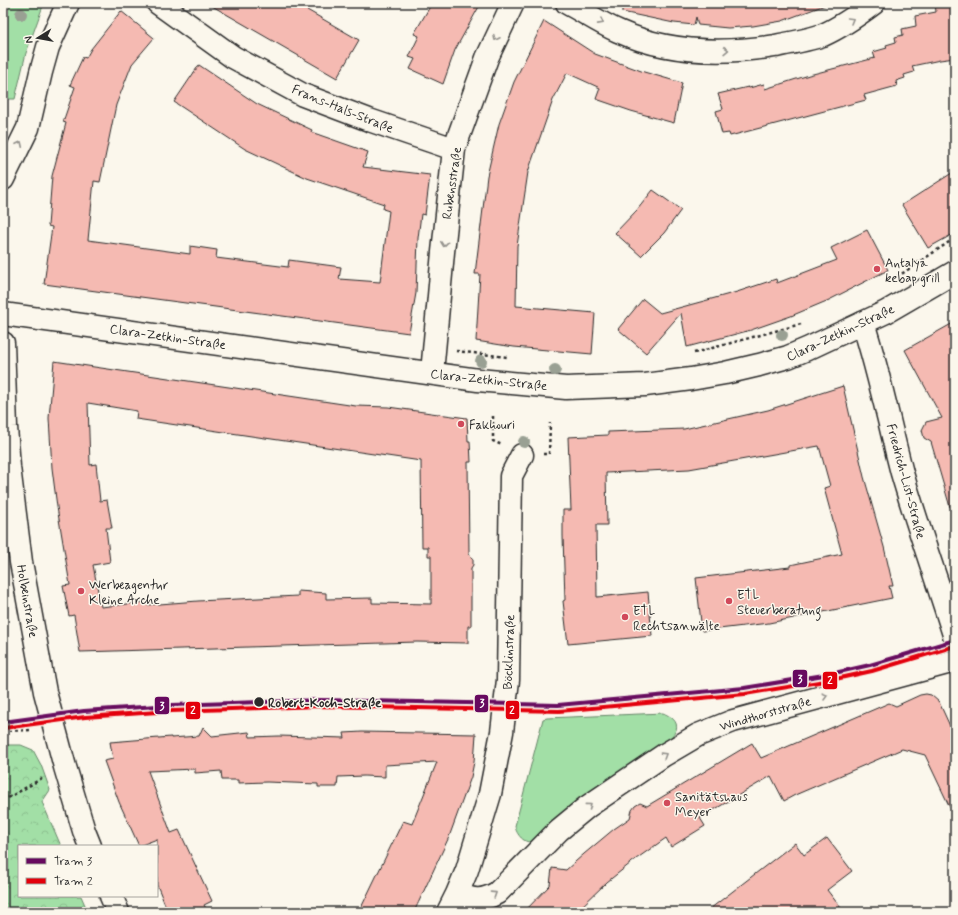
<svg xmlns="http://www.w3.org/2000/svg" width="958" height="915" viewBox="0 0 958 915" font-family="Mynerve,sans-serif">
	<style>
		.grass { fill: #a2dfa6; stroke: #668568 }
		.park { fill: url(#park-crowns); stroke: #668568 }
		.building { fill: #f5bab2; stroke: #2b2b2b; fill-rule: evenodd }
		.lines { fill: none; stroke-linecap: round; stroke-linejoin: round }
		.minor-casing { stroke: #2b2b2b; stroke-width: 25 }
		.major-casing { stroke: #2b2b2b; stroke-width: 25 }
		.path { stroke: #2b2b2b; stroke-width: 2.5; stroke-dasharray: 3 3; stroke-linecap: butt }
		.minor { stroke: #fbf7ec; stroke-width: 22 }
		.major { stroke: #fbf7ec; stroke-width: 22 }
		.tram-1-casing { stroke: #fbf7ec; stroke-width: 7 }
		.tram-2-casing { stroke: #fbf7ec; stroke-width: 7 }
		.tram-1 { stroke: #67095f; stroke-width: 4 }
		.tram-2 { stroke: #e3000b; stroke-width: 4 }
		.tree { fill: #99a093 }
		.oneway { stroke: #93918c }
		.poi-dot { fill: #d1495b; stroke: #fbf7ec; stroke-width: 1.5 }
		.stop-dot { fill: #2b2b2b; stroke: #fbf7ec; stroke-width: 1.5 }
		.labels { text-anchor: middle; stroke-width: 3; stroke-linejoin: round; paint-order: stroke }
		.street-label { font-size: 13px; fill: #2b2b2b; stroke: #fbf7ec }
		.poi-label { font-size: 13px; fill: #2b2b2b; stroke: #fbf7ec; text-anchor: start }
		.stop-label { font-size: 13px; font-weight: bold; fill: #2b2b2b; stroke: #fbf7ec; text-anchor: start }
		.line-badge { stroke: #fbf7ec; stroke-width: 1.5 }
		.badge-label { font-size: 11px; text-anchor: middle; font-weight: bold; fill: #fff }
	</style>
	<defs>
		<pattern id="park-crowns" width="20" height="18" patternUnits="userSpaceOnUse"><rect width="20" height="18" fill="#a2dfa6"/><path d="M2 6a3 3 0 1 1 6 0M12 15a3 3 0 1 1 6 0" fill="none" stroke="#8cc08f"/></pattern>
	</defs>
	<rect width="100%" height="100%" fill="#fbf7ec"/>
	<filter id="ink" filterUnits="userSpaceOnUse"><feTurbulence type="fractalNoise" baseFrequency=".025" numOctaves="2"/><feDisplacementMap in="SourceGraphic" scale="8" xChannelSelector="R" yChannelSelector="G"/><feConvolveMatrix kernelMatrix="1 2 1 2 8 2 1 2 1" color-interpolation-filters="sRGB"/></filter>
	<g filter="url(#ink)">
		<path class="grass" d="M3 3H44L26 53 15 99H8L3 79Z
			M663 713C670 716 679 721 676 730 673 739 653 750 646 755 630 767 612 776 596 787 573 802 554 823 533 841 525 845 516 834 515 826L543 719 547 718Z"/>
		<path class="park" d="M3 745H21L33 750 41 765 50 790 42 802 61 846H19V896H81L88 912H3Z"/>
		<path class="building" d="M207 3H295L359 40 337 78Z
			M432 3H481L455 50 443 84 410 69 415 59 409 57 419 36 414 34Z
			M622 3H825V5L782 21 753 26 728 28 698 25 696 17 694 25 674 23 622 12Z
			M935 3H955V58L940 60 912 66 914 72 904 75 905 78 896 81 897 86 864 95 866 100 730 136 729 133 722 134 716 111 723 109 718 94 748 87 749 88 764 84 765 89 809 75 875 58 873 52 887 48 886 45 896 42 895 37 903 35 902 29 916 26 915 16 936 12Z
			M121 11 154 38 132 64 116 105 100 182 94 181 88 240 190 254V246L217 250 216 258 288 267 289 260 341 267 339 279 380 282 389 211 383 209 384 204 307 178 245 149 174 102 199 65 257 104 312 130 311 132 368 152 363 167 430 175 425 215 421 214 418 238 416 293 409 333 44 284 52 227 48 226 52 176 66 123 63 122 75 87 70 85 83 57 86 58 91 49Z
			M544 21 595 54 644 72 682 83 674 123 631 111 596 99 600 88 567 73 553 100 528 172 517 246 516 306 595 313 592 354 514 347 476 341 480 274H475L487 176 499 124 514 82Z
			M955 171V233L928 248 902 205Z
			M653 190 681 210 664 233 641 256 615 233 637 210Z
			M867 230 888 270 829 300 791 316 751 330 687 347 681 313 646 353 618 329 643 299 660 313 737 292 776 279 777 283 837 260 831 248Z
			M955 322V506L950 507 931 442 924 438 922 430 926 422 942 418 905 350Z
			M54 361 356 406 388 407 467 418 468 441H470L471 462H468L469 553 473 560V565L471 568V626H468V643L417 642 80 652 74 615 69 616 63 586 70 585 57 507 52 468 49 418ZM88 403 137 411 136 419 421 461 422 547H428V556H431V604L372 603V598L326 599V593L298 591V596L198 601 147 605 146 602 101 607 93 565 110 562 106 528H112L107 500 100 501 96 464 90 465Z
			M843 386 864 477 884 547 893 586H889L892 598 769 623 702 631 696 578 790 567V565L842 554 824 488 830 486 819 446 689 469 606 473 607 525H596L597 597 648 592 652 636 568 644 563 601 565 600 563 536V510H571L568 437 608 435V432L684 429 768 410Z
			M926 694 931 695 939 702 955 737V818L925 755 902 749 795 795 784 801 771 776 700 818 705 826 671 847 666 838 636 859 607 882 576 912H524L550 885 552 868 566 870 584 854 614 829 630 818 632 810 635 806 640 803 647 806 752 743 761 758 889 703 896 706 920 695Z
			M203 727 212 736 249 732 250 737 279 736 345 738 344 733 362 732 476 734 474 762 471 777 449 837 414 912H359L403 821 412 824 437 762 385 765V777L364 776 338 777 337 787H318V784L267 782 238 783V780H222L221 771 195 773V769L148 771 171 833 179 830 212 901 204 905 208 912H168L157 885V839L139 846 119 802 104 761 113 759 110 742 171 737V738L199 736Z
			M827 838 852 871 827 890 844 912H706L795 843 804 855Z"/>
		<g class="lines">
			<defs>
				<path id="minor" d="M158 3 233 57 303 95 369 120 454 149
					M567 3C584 12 600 23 618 31 667 53 723 54 775 46 791 43 808 40 823 35 841 27 858 15 874 3
					M3 179 28 128 41 72 48 47 68 3
					M863 323C879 372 889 423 902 473 918 528 938 583 955 638
					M3 343 6 427 9 467 21 562 45 692 65 767 84 831 90 846
					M432 373 443 252 454 149 487 58 513 3
					M457 894C474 900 481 902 497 893L559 830 587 807 664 755 698 735 733 721 955 661
					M111 896 118 912
					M448 912 457 894 467 870 490 794 502 732 508 680 511 476 522 455"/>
				<path id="major" d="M3 314 478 380 566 388 645 385 691 379 725 373 759 365 788 357 807 349 886 312 955 272"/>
			</defs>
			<use href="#minor" class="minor-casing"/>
			<use href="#major" class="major-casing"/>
			<path class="path" d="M897 277 955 238
				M456 351 507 357
				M694 353 801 324
				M493 416V441L502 445
				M543 454H549L550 423
				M3 731 32 730
				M3 801 44 777"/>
			<use href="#minor" class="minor"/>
			<use href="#major" class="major"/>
			<defs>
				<path id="tram-1" d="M3 722 84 711 172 705 320 700 558 705 744 688 830 674 870 665 955 640"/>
				<path id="tram-2" d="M4 728 85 717 172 711 320 706 559 711 745 694 831 680 872 671 955 646"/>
			</defs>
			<use href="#tram-1" class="tram-1-casing"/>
			<use href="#tram-2" class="tram-2-casing"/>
			<use href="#tram-1" class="tram-1"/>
			<use href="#tram-2" class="tram-2"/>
		</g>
		<g class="tree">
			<circle cx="21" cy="14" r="6"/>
			<circle cx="782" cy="335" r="6"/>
			<circle cx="481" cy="361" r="6"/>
			<circle cx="555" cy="370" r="6"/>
			<circle cx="524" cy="442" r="6"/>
		</g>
		<defs><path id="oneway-chevron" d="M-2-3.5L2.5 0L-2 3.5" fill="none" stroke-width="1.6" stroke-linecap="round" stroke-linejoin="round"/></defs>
		<g class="oneway">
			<use href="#oneway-chevron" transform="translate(851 20) rotate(-30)"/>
			<use href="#oneway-chevron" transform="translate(601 22) rotate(29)"/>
			<use href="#oneway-chevron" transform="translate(496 38) rotate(116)"/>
			<use href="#oneway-chevron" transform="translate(726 50) rotate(-1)"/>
			<use href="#oneway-chevron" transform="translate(20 144) rotate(-65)"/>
			<use href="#oneway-chevron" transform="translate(444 244) rotate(96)"/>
			<use href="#oneway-chevron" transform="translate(825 696) rotate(-15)"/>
			<use href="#oneway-chevron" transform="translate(664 755) rotate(-32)"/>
			<use href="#oneway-chevron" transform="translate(589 806) rotate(-37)"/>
			<use href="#oneway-chevron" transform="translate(494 894) rotate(-33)"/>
		</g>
	</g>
	<g class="poi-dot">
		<circle cx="877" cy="269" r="4"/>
		<circle cx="461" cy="424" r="4"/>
		<circle cx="81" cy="591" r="4"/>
		<circle cx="729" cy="601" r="4"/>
		<circle cx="625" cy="617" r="4"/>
		<circle cx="667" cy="803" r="4"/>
	</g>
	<circle class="stop-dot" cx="259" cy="702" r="5.5"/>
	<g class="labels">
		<g class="street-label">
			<text transform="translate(343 108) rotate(22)" y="5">Frans-Hals-Straße</text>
			<text transform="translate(451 183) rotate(-82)" y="5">Rubensstraße</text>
			<text transform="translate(840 332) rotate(-25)" y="5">Clara-Zetkin-Straße</text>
			<text transform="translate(168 336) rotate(8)" y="5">Clara-Zetkin-Straße</text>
			<text transform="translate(489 379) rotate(6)" y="5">Clara-Zetkin-Straße</text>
			<text transform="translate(907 481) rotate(75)" y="5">Friedrich-List-Straße</text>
			<text transform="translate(28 601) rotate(80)" y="5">Holbeinstraße</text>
			<text transform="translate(508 652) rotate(-88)" y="5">Böcklinstraße</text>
			<text transform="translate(765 713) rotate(-16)" y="5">Windthorststraße</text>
		</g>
		<g class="poi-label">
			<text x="885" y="267">Antalya<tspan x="885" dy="15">kebap grill</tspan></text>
			<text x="469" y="429">Fakhouri</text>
			<text x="89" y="589">Werbeagentur<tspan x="89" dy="15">Kleine Arche</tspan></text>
			<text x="737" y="599">ETL<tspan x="737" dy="15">Steuerberatung</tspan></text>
			<text x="633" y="615">ETL<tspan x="633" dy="15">Rechtsanwälte</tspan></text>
			<text x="675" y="801">Sanitätshaus<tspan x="675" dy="15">Meyer</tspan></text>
		</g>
		<g class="stop-label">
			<text x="268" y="707">Robert-Koch-Straße</text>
		</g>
	</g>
	<g class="line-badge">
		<rect x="792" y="669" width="16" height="19" rx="4" fill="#67095f"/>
		<rect x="822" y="671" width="16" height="19" rx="4" fill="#e3000b"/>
		<rect x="474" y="694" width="15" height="19" rx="4" fill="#67095f"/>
		<rect x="154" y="696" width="16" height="19" rx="4" fill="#67095f"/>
		<rect x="505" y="700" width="15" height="20" rx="4" fill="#e3000b"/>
		<rect x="185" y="701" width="16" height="19" rx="4" fill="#e3000b"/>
	</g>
	<g class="badge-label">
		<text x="800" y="683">3</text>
		<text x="830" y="684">2</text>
		<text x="482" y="707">3</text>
		<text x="162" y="710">3</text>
		<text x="512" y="714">2</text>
		<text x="193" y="714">2</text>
	</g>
	<rect width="958" height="915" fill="none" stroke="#fbf7ec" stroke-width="16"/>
	<rect x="8" y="8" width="942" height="899" fill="none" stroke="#2b2b2b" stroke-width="1.5" filter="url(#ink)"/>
	<rect x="18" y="845" width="140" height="52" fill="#fbf7ec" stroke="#a8a59f"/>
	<rect x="26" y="858" width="20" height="6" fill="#67095f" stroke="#a8a59f"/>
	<text x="54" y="865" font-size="12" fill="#2b2b2b">Tram 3</text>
	<rect x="26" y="878" width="20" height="6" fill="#e3000b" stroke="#a8a59f"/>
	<text x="54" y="885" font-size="12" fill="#2b2b2b">Tram 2</text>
	<g transform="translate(38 38) rotate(259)" stroke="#fbf7ec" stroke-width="3" paint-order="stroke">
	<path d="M0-3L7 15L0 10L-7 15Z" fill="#2b2b2b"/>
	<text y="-6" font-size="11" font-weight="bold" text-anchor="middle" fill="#2b2b2b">N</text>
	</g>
</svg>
